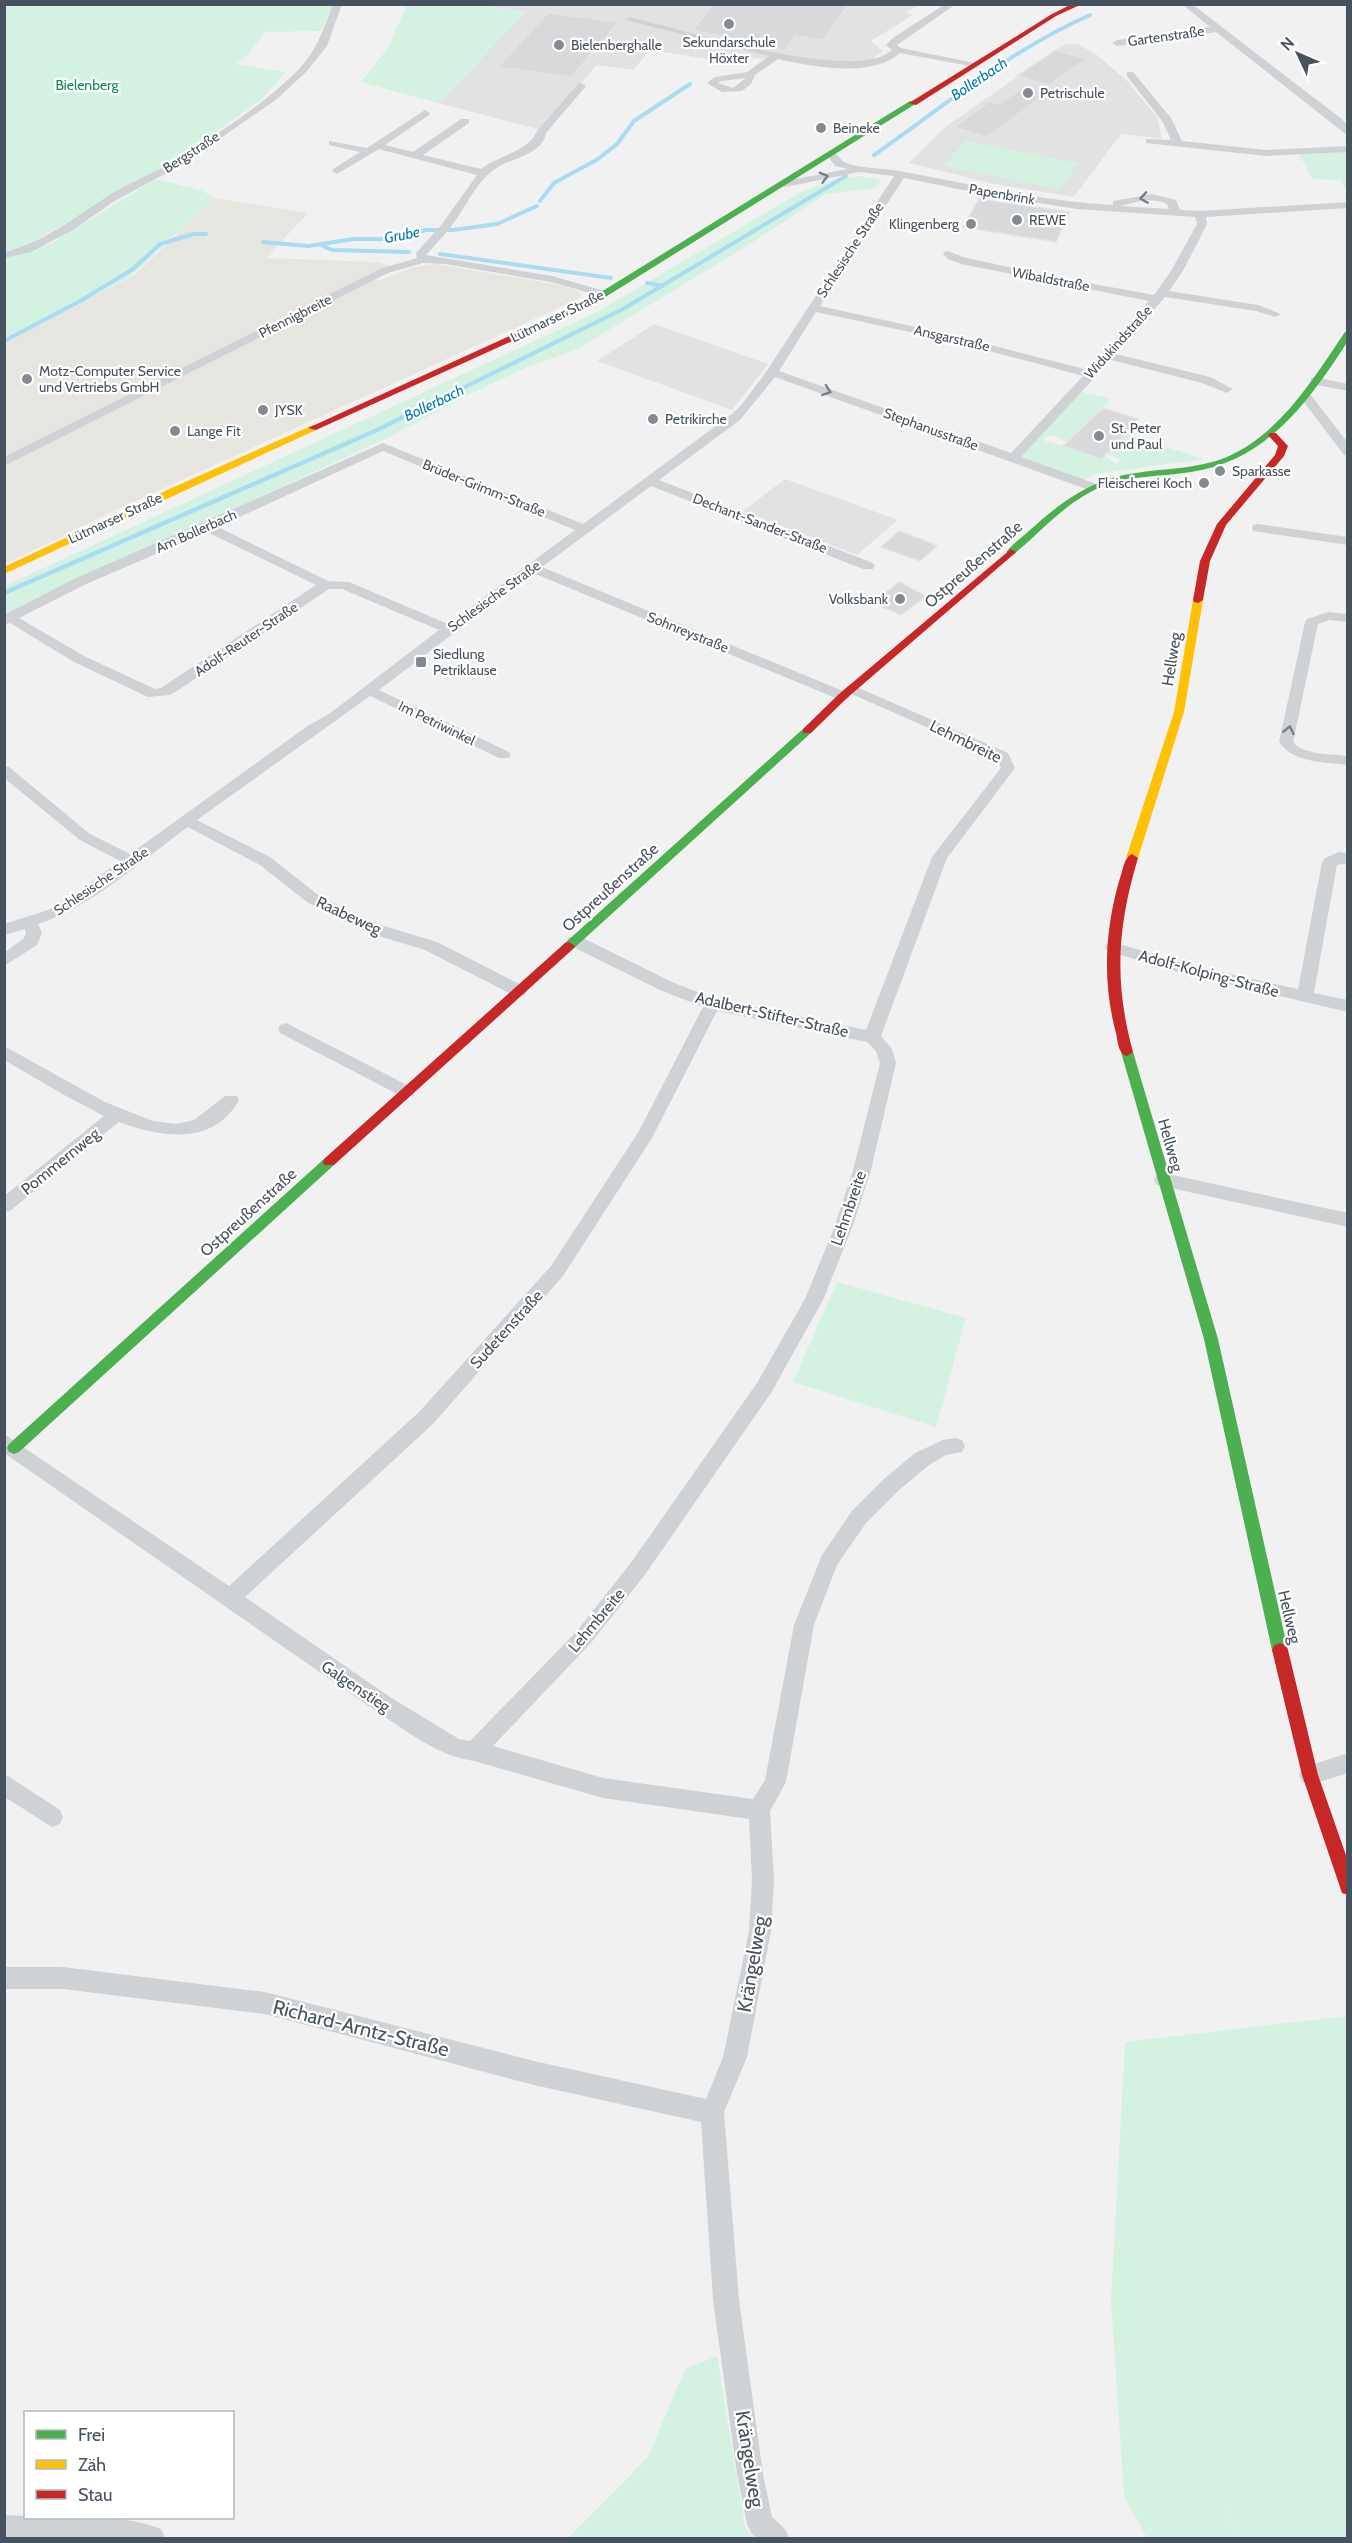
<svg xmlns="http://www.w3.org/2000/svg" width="1352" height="2543" viewBox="0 0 1352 2543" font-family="Cabin,sans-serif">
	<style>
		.commercial { fill: #e6e5df }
		.education { fill: #e3e2e3 }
		.green { fill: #d4f2e2 }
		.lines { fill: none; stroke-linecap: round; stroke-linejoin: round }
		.stream-far1 { stroke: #a7dcf2; stroke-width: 4 }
		.stream { stroke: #a7dcf2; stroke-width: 4.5 }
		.building { fill: #d9d9db; stroke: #e3e3e4; stroke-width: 1.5 }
		.street { fill: #cfd2d5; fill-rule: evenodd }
		.fast { fill: #4caf50; fill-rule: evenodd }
		.slow { fill: #ffc107; fill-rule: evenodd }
		.jam { fill: #c62828; fill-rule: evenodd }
		.oneway { stroke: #777f88 }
		.poi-dot { fill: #838a92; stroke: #fff; stroke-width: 2 }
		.labels { text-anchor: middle; stroke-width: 4.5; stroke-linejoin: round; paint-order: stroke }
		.far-street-label { font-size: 14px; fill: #47525f; stroke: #fff }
		.far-poi-label { font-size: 14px; fill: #47525f; stroke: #fff; text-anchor: start }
		.far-park-label { font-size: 14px; fill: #118755; stroke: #fff }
		.far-water-label { font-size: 15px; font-style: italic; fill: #037caf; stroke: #fff }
		.street-label { font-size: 16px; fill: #47525f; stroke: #fff }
		.near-street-label { font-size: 20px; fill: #47525f; stroke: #fff }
	</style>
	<rect width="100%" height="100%" fill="#f2f1f1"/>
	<path class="commercial" d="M214 198 308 213 266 258 376 262 392 266 371 278 378 281 412 268 434 264 447 266 559 285 576 290 580 293V298L116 510 5 564V340L135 275Z"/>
	<path class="education" d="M479 5H918L906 13 914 14 871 41 883 51 871 60 842 61 785 58 709 59 650 50 633 70 597 65 541 130 438 103 526 12Z
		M1065 44H1077L1096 54 1127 81 1157 117 1162 139 1121 134 1074 197 994 184 909 163 945 127Z
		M654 324 768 364 732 410 597 361Z
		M785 479 898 520 857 555 743 511Z"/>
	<path class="green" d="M5 5H335L320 31 266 32C256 43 248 57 236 64L286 72 262 99 182 156 25 247 5 251Z
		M407 5H479L526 12 438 103 361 82 387 49Z
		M966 141 1078 163 1060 189 943 166Z
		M1347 152V192L1340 180 1312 179 1299 154Z
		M858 176 881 180 876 188 826 194 745 247 576 350 530 366 472 393 387 438 5 615V586L597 312 801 192 833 180Z
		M156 179 203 191 214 198 131 276 5 339V258L50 244Z
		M1080 392 1111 399 1067 442 1055 436 1044 437 1045 441 1111 459 1110 461 1117 464 1122 459 1107 454 1126 434 1204 459 1095 474 1081 480 1020 457Z
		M837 1282 966 1318 936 1427 793 1382Z
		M1347 2016V2538H1241L1223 2506 1240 2538H1147L1124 2496 1111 2300 1125 2042Z
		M717 2356 745 2527 754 2538H568L648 2457 685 2369Z"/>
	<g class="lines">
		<path class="stream-far1" d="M874 155C947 104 1007 52 1090 15
			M540 201 554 183 598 159 617 144 634 121 690 84
			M263 242 308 246 354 239H392L426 230H453L497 224 537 206
			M323 246 332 250 409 252
			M440 254 611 278
			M647 283 663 286
			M4 341 82 300 133 269 160 244 194 234H206
			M420 409 623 309 846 176"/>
		<path class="stream" d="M4 593 375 431 423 407"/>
	</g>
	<path class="building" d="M714 4H849L823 40 795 36 785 50 746 44 742 43 743 41 729 39 731 37 692 31Z
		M548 13 619 22 571 77 498 67Z
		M1056 50 1087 59 1049 85 1017 76Z
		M1023 88 1045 94 987 137 954 127 990 101 999 104Z
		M979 199 1070 212 1056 242 963 227Z
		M1103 408 1138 419 1102 459 1063 446Z
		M899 531 921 539 937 546 920 561 881 547Z
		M899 582 926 596 901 615 873 603Z"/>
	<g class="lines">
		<path class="street" d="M333 4H342L327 46 306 72 277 99 185 163 113 202 73 230 31 252 4 258V252C43 243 72 219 105 198 128 183 154 173 178 159 217 135 267 102 299 69 317 50 324 28 333 4Z
			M945 4H956L897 45 901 48 975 63V67L900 53C873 78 811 67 778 59L755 75 751 84 742 91 722 92 707 83 715 77 747 72 769 56 625 20 630 17C680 29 856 84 892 50L886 45 893 38ZM746 78 733 88 718 83 721 81Z
			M1182 4H1192L1343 120 1348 126V136L1216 32 1117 46 1112 43 1117 40 1210 27Z
			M1127 72H1133L1171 118 1182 141 1266 150 1348 146V152L1266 156 1146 143V139L1171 140 1162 121 1127 76Z
			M581 83 586 86 546 133C543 155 510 158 495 169 475 183 465 209 450 228 443 237 434 246 426 255L552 276 608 292V296H600L551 282 445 264 423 263 388 273 4 466V457L380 269 417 258 416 253 442 224 477 175 379 149 337 174 332 171 333 169 360 152 329 145V141L367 148 425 110 430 113 429 115 385 145 413 152 461 119H469V123L423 155 481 169C499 155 528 152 537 131L578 84Z
			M832 152C838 154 840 160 846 163 865 169 885 168 905 172 974 185 1043 201 1113 205V201L1152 194 1176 200 1180 210 1200 211 1348 202V208L1206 217 1207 224 1183 271 1169 291 1258 305 1281 314 1275 317 1256 311 1165 297 1116 354 1210 377 1233 389 1227 393 1202 383 1111 360 1021 457 1094 483 1096 486 1094 489H1086L775 377 740 420 659 480 873 563 875 566 873 569H863L651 486 542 567 848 693 850 696 848 699H838L533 573 379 690 509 752 511 755 509 758H499L370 696 197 820 270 857 317 894 351 912 384 926 437 942 525 987 527 991 525 995H513L425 950 372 934 341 920 307 902 260 865 188 827C142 860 92 907 38 924L42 933 37 945 4 966V953L24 938 26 933 25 929 4 935V924L48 910 78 892 120 861 80 840 4 778V766L9 767 90 834 130 854 309 725 329 714 439 630 342 589H329L180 689 170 695 148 697 74 662 10 623 4 625V615L74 579 383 443 583 524 732 414 742 404 766 372 894 176 859 172 785 187 780 184 785 181 848 169 835 166 827 155ZM904 178 987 195 1077 209 1195 217 1197 224 1171 271 1154 295 1050 276 963 257 948 251 944 252 943 254 948 259 961 264 1149 301 1088 370 952 335 820 306ZM1145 200 1159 201 1167 204 1169 209 1120 206ZM816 312 952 341 1083 376 1011 453 779 371ZM383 451 575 530 448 624 349 582 328 581 218 527ZM207 532 316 585 161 688 155 689 84 656 19 618 84 585Z
			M1315 377 1348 384V391L1311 384V378Z
			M1306 393 1310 394 1348 443V456L1344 455 1300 397Z
			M1258 524 1348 537V545L1253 531 1252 528 1253 525Z
			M1328 612 1348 614V622L1329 620 1318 624 1293 742C1303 755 1332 754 1348 756V765C1324 762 1293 763 1279 742L1305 622 1307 619Z
			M852 685 1008 753 1015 768 947 858 881 1036 892 1049 896 1063 871 1170 852 1228 823 1300 771 1393 644 1576 590 1644 493 1746 603 1778 753 1799 765 1780 794 1625 822 1555 852 1511 884 1479 915 1453 943 1440 955 1438 962 1440 965 1446 962 1452 946 1455 929 1465 898 1491 866 1523 837 1565 814 1625 786 1782 770 1811 774 1880 771 1931 747 2057 724 2112 739 2300 763 2474 772 2517 785 2529 789 2538H756L751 2533 747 2524 737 2474 713 2300 701 2122 534 2085 265 2014 63 1989H4V1967H63L265 1992 534 2061 706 2099 723 2057 749 1931 752 1880 749 1819 603 1798 474 1761C437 1756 407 1731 376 1711L4 1453V1434L229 1586 419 1412 551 1266 639 1131 703 1007 660 990 569 945 567 941 569 937H581L672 982 715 999 866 1030 932 857 1001 768 997 759 990 755 847 692 845 689 847 686ZM717 1011 867 1042 876 1051 880 1063 853 1170 834 1228 805 1299 757 1383 630 1564 576 1632 470 1741 459 1739 390 1697 245 1597 433 1424 563 1276 652 1138Z
			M1339 852 1348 853V863L1337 865 1314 993 1348 1000V1012L1189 975 1107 951 1105 947 1107 943 1113 942 1190 965 1298 989 1322 862 1325 858Z
			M286 1023 413 1088 415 1092 413 1096H401L280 1033 278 1029 280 1025Z
			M4 1046 105 1102 153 1121 177 1124 194 1120 225 1096H237L239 1100C213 1147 160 1137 119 1122L10 1211 4 1212V1196L104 1116 66 1096 4 1060Z
			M1163 1173 1348 1213V1227L1157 1185 1154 1180 1157 1175Z
			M1348 1753V1773L1310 1785 1302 1782 1299 1775 1302 1768Z
			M8 1776 60 1810 63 1817 60 1824 52 1827 8 1799 4 1800V1777Z
			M4 2515 26 2516V2518C66 2518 124 2513 161 2529L165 2538H4Z"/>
		<path class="fast" d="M910 101 917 103 607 296 550 324 543 322 601 292Z
			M1345 332H1348V341C1309 401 1267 461 1191 472 1161 477 1130 475 1101 487 1067 501 1042 531 1014 554L1006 552C1013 544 1022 537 1030 530 1062 501 1092 479 1136 473 1167 468 1198 469 1227 457 1281 433 1313 379 1345 332Z
			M807 728 812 731 811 733 573 949H565L563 946 565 943 803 729Z
			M1127 1048 1133 1052 1218 1339 1288 1650 1285 1655 1280 1657 1275 1655 1272 1650 1204 1339 1121 1052Z
			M329 1157 334 1159 335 1162 334 1165 19 1452 14 1454 9 1452 7 1448 9 1444 324 1159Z"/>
		<path class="slow" d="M313 425 316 426V430L4 574V567L165 491Z
			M1198 597 1203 600 1184 712 1138 858 1132 862 1126 858 1174 712 1193 600Z"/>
		<path class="jam" d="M1072 4H1082L1056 16 916 105 909 103 1052 14Z
			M547 319 551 322 550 324 316 430 308 428Z
			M1270 433H1276L1288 446 1284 456 1226 525 1210 561 1203 600 1198 603 1194 602 1193 600 1200 561 1217 524 1275 455 1278 446 1268 435Z
			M1011 549 1016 552 1014 554 847 698 811 733H803V729L839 694Z
			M1132 854 1138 858C1117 928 1114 982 1133 1052L1127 1056C1118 1054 1118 1041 1116 1033 1102 982 1105 928 1120 878 1123 870 1124 857 1132 854Z
			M569 942 575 946 573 949 334 1165H324L323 1162 324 1159 565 943Z
			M1280 1643 1285 1645 1288 1650 1318 1775 1348 1861V1895L1342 1893 1340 1887 1302 1775 1272 1650 1275 1645Z"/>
	</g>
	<defs><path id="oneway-chevron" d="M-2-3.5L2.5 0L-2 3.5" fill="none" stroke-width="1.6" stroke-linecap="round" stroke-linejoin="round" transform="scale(1.5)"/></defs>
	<g class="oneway">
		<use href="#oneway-chevron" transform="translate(824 177) rotate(-15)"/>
		<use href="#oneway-chevron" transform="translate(1144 198) rotate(171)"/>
		<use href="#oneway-chevron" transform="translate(827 391) rotate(19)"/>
		<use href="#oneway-chevron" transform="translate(1289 730) rotate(-78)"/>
	</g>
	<g class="poi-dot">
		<circle cx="729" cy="24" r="6"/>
		<circle cx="559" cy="45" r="6"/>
		<circle cx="1028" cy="93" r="6"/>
		<circle cx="821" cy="128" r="6"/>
		<circle cx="1017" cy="220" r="6"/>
		<circle cx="971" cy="224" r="6"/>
		<circle cx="27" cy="379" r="6"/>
		<circle cx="263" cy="410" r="6"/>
		<circle cx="653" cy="419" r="6"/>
		<circle cx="175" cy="431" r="6"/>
		<circle cx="1099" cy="436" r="6"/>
		<circle cx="1220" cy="471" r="6"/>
		<circle cx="1204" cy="483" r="6"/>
		<circle cx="900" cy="599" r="6"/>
		<rect x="415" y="656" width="12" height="12" rx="3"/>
	</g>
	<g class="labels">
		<g class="far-street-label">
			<text transform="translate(1166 36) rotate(-8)" y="5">Gartenstraße</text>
			<text transform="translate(191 152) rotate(-33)" y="5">Bergstraße</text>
			<text transform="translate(1002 194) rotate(10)" y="5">Papenbrink</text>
			<text transform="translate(850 250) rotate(-57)" y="5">Schlesische Straße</text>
			<text transform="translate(1051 279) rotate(11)" y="5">Wibaldstraße</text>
			<text transform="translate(295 316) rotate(-27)" y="5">Pfennigbreite</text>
			<text transform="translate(557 316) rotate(-26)" y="5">Lütmarser Straße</text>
			<text transform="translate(952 338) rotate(13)" y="5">Ansgarstraße</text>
			<text transform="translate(1118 342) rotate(-48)" y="5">Widukindstraße</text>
			<text transform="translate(931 429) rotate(20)" y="5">Stephanusstraße</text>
			<text transform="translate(484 488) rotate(22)" y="5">Brüder-Grimm-Straße</text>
			<text transform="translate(115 518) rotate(-25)" y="5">Lütmarser Straße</text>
			<text transform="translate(760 523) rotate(21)" y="5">Dechant-Sander-Straße</text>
			<text transform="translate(196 531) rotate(-24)" y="5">Am Bollerbach</text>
			<text transform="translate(494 596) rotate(-36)" y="5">Schlesische Straße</text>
			<text transform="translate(688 632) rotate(22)" y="5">Sohnreystraße</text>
			<text transform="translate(246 639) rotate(-34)" y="5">Adolf-Reuter-Straße</text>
			<text transform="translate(437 723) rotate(26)" y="5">Im Petriwinkel</text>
			<text transform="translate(101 881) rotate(-34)" y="5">Schlesische Straße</text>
		</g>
		<g class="far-poi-label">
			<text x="729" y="47" text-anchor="middle">Sekundarschule<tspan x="729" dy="16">Höxter</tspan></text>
			<text x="571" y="50">Bielenberghalle</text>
			<text x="1040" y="98">Petrischule</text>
			<text x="833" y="133">Beineke</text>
			<text x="1029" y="225">REWE</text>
			<text x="959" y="229" text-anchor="end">Klingenberg</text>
			<text x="39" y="376">Motz-Computer Service<tspan x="39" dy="16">und Vertriebs GmbH</tspan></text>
			<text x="275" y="415">JYSK</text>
			<text x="665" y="424">Petrikirche</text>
			<text x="1111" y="433">St. Peter<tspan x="1111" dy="16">und Paul</tspan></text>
			<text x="187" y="436">Lange Fit</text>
			<text x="1232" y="476">Sparkasse</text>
			<text x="1192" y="488" text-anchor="end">Fleischerei Koch</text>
			<text x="888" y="604" text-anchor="end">Volksbank</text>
			<text x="433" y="659">Siedlung<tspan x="433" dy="16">Petriklause</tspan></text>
		</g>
		<g class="far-park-label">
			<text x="87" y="90">Bielenberg</text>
		</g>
		<g class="far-water-label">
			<text transform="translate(979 79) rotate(-34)" y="5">Bollerbach</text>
			<text transform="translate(402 235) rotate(-11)" y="5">Grube</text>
			<text transform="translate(434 403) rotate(-26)" y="5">Bollerbach</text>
		</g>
		<g class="street-label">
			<text transform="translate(973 564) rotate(-41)" y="6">Ostpreußenstraße</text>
			<text transform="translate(1171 659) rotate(-81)" y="6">Hellweg</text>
			<text transform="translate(966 741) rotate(26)" y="6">Lehmbreite</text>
			<text transform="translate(610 887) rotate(-42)" y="6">Ostpreußenstraße</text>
			<text transform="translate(349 915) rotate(25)" y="6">Raabeweg</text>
			<text transform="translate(1209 973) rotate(15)" y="6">Adolf-Kolping-Straße</text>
			<text transform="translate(772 1014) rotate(13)" y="6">Adalbert-Stifter-Straße</text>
			<text transform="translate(1171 1145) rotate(74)" y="6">Hellweg</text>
			<text transform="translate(60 1161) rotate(-39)" y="6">Pommernweg</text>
			<text transform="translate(848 1208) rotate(-71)" y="6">Lehmbreite</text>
			<text transform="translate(248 1212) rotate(-42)" y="6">Ostpreußenstraße</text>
			<text transform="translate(506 1329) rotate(-48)" y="6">Sudetenstraße</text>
			<text transform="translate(1290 1617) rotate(77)" y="6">Hellweg</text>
			<text transform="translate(596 1620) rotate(-50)" y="6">Lehmbreite</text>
			<text transform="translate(356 1686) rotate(34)" y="6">Galgenstieg</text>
		</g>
		<g class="near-street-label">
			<text transform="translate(752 1964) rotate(-80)" y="7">Krängelweg</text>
			<text transform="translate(361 2028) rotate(14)" y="7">Richard-Arntz-Straße</text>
			<text transform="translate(750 2459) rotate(81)" y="7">Krängelweg</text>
		</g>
	</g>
	<rect width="1352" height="2543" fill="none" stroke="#47525f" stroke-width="12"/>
	<rect x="24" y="2411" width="210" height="108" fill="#ffffff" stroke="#b5babf" stroke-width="1.5"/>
	<rect x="36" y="2430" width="30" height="9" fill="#4caf50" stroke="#b5babf" stroke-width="1.5"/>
	<text x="78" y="2441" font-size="18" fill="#47525f">Frei</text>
	<rect x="36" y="2460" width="30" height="9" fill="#ffc107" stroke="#b5babf" stroke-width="1.5"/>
	<text x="78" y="2471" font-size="18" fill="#47525f">Zäh</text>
	<rect x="36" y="2490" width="30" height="9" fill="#c62828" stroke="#b5babf" stroke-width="1.5"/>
	<text x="78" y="2501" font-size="18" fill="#47525f">Stau</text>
	<g transform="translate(1298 54) rotate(314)" stroke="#ffffff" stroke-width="4.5" paint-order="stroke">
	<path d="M0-4.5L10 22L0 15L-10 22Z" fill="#47525f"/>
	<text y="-9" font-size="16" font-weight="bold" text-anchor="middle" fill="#47525f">N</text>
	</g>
</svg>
